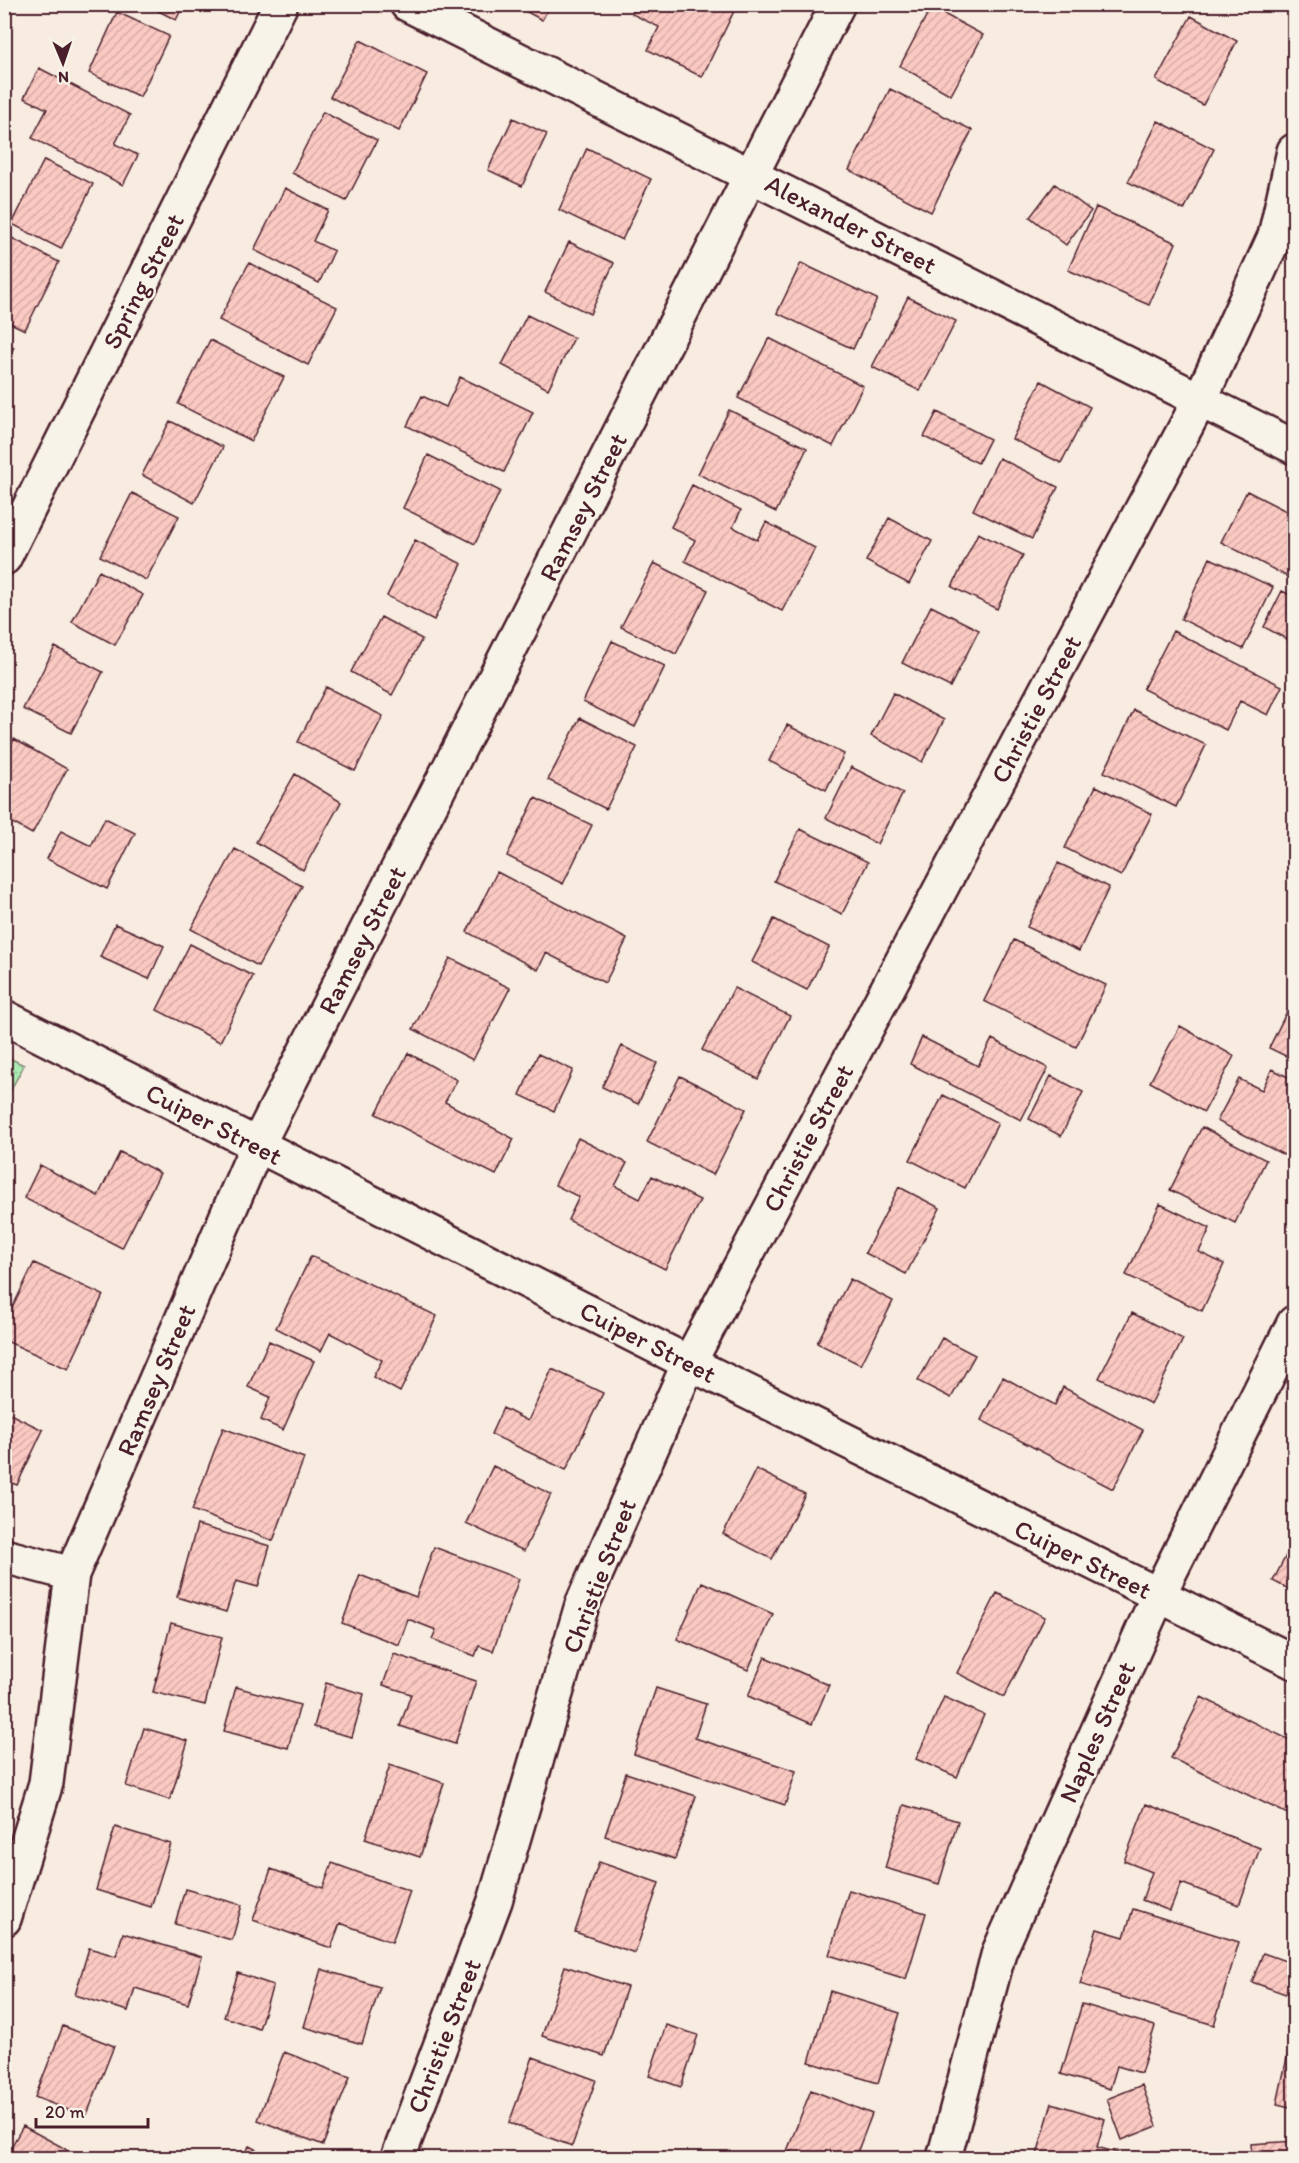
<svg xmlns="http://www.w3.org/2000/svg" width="1299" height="2163" viewBox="0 0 1299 2163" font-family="Itim,sans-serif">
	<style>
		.park { fill: url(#park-dots); stroke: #7b856f; stroke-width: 1.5 }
		.building { fill: url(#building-hatch); stroke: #4a1f2b; stroke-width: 1.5 }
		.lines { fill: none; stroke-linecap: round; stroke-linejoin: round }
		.minor-casing { stroke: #4a1f2b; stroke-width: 38 }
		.minor { stroke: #f7f3e8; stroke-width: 33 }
		.labels { text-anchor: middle; stroke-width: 5; stroke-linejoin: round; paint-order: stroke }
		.street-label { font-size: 26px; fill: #4a1f2b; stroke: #f7f3e8 }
	</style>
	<defs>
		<pattern id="park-dots" width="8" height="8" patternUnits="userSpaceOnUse" patternTransform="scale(1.5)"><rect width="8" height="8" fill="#acebb3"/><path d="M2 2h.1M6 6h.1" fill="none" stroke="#96c99a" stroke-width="1.8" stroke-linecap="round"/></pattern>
		<pattern id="building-hatch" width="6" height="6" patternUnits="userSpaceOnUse" patternTransform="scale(1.5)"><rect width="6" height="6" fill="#fac9c2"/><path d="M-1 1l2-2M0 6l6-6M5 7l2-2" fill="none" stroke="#d8aca7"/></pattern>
	</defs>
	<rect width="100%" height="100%" fill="#f8ebe0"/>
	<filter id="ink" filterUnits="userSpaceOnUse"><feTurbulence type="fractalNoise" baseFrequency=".0167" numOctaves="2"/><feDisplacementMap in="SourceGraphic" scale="12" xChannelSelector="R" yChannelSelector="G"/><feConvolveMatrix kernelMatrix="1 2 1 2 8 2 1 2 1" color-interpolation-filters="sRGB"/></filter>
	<g filter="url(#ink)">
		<path class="park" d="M5 1056 24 1065 5 1101Z"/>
		<path class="building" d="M145 4H184L176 20Z
			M512 4H551L542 20Z
			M636 4H726L735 9 702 77 648 50 659 27 632 14Z
			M931 7 983 35 951 95 900 66Z
			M117 12 169 36 140 97 89 73Z
			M1191 16 1237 41 1203 105 1156 80Z
			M360 40 427 74 399 131 330 97Z
			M39 68 130 115 115 144 138 155 123 185 32 138 47 109 24 98Z
			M890 89 972 130 931 212 849 170Z
			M323 112 377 140 346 201 292 173Z
			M513 118 547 134 522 186 488 170Z
			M1158 121 1214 149 1184 210 1128 182Z
			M587 148 651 179 622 240 559 210Z
			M44 160 93 184 61 249 12 224Z
			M1055 184 1091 211 1066 245 1030 217Z
			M285 188 328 210 313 241 334 251 319 283 254 250Z
			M1096 207 1176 243 1149 305 1068 270Z
			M4 234 59 262 25 330 4 320Z
			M569 242 614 263 590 314 545 292Z
			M249 263 337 307 308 365 219 320Z
			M801 263 877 299 853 349 777 313Z
			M908 297 956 321 920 391 872 367Z
			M527 315 574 338 548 389 502 365Z
			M769 338 863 386 833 446 738 398Z
			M210 340 284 377 251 441 178 404Z
			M4 343 14 347 4 367Z
			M460 377 533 412 504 472 407 426 422 396 446 407Z
			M1041 381 1090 407 1061 463 1012 439Z
			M729 410 807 448 776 512 698 474Z
			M937 412 990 439 978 463 924 437Z
			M170 421 223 447 194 503 142 475Z
			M428 455 500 491 475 544 403 508Z
			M999 458 1058 487 1032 539 973 510Z
			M692 485 741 510 733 527 757 540 766 522 815 548 782 611 685 561 695 540 671 527Z
			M1247 491 1294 515V580L1221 542Z
			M132 493 179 516 146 580 100 556Z
			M889 518 932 541 909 584 866 561Z
			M978 533 1023 555 997 609 952 587Z
			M415 540 462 564 434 620 387 596Z
			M1210 558 1273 587 1243 649 1181 619Z
			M654 563 708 590 676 654 621 627Z
			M99 571 143 595 115 645 72 622Z
			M1282 591 1294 597V643L1264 627Z
			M931 606 979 630 950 687 902 663Z
			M381 617 422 639 392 695 351 672Z
			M1173 631 1282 686 1268 715 1240 701 1226 730 1143 689Z
			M612 641 665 666 635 727 583 702Z
			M55 647 103 672 71 733 23 709Z
			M326 687 383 716 355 771 298 742Z
			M893 693 944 720 922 762 871 736Z
			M1134 710 1206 745 1176 807 1104 772Z
			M580 718 637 747 606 809 548 780Z
			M787 725 844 754 826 790 769 761Z
			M14 739 67 769 32 834 4 818V757Z
			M851 767 903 793 877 844 826 818Z
			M295 774 341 802 303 870 256 842Z
			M1096 786 1152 814 1121 876 1065 848Z
			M535 798 592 825 563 884 507 856Z
			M105 818 135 833 107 889 47 859 61 831 91 846Z
			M800 829 868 862 842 914 774 881Z
			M235 849 302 886 258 966 191 929Z
			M1058 863 1109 887 1079 951 1027 927Z
			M497 872 627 939 605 983 546 953 538 970 467 932Z
			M774 919 829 947 807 990 752 962Z
			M115 924 164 946 149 979 100 957Z
			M1014 940 1106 985 1076 1047 984 1001Z
			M190 944 253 976 220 1042 157 1010Z
			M450 958 510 988 473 1060 413 1029Z
			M734 988 790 1016 758 1079 702 1050Z
			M1294 997V1060L1269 1048Z
			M1180 1026 1234 1056 1204 1112 1150 1082Z
			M922 1037 978 1066 992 1039 1048 1068 1021 1120 910 1064Z
			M622 1046 657 1063 638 1104 602 1087Z
			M408 1053 457 1080 445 1102 514 1139 496 1175 376 1114Z
			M538 1054 573 1070 554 1111 520 1095Z
			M1272 1069 1294 1080V1160L1217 1121 1239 1079 1262 1090Z
			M680 1076 746 1109 713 1175 647 1142Z
			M1051 1076 1083 1092 1061 1136 1029 1119Z
			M943 1095 998 1123 965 1188 910 1160Z
			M1202 1127 1266 1160 1235 1223 1170 1190Z
			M578 1138 627 1163 615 1186 640 1199 652 1176 700 1200 665 1269 568 1220 579 1197 555 1185Z
			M120 1152 160 1173 122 1248 24 1198 40 1165 98 1196Z
			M899 1187 940 1208 906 1274 865 1253Z
			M1160 1204 1210 1228 1199 1252 1224 1264 1202 1311 1126 1275Z
			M311 1256 437 1316 400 1392 373 1377 382 1360 330 1333 321 1351 276 1328Z
			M34 1263 103 1295 68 1369 4 1340V1325Z
			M850 1279 893 1301 861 1365 817 1343Z
			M1132 1313 1183 1339 1151 1404 1099 1378Z
			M942 1338 975 1355 951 1398 918 1381Z
			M269 1341 314 1361 283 1430 261 1420 270 1397 248 1387Z
			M552 1369 603 1393 566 1470 491 1434 503 1408 528 1421Z
			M1003 1377 1055 1405 1063 1387 1143 1430 1113 1489 981 1420Z
			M4 1411 43 1430 17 1485 4 1480Z
			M223 1428 304 1458 273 1541 192 1510Z
			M493 1466 551 1494 524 1551 466 1523Z
			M756 1469 805 1494 772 1559 723 1534Z
			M197 1525 270 1546 258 1587 236 1581 226 1612 177 1597Z
			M1294 1540V1592L1273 1581Z
			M434 1547 519 1579 493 1651 479 1646 475 1656 432 1639 436 1630 408 1619 399 1645 342 1623 360 1575 416 1597Z
			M702 1582 773 1614 748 1670 677 1639Z
			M997 1593 1045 1617 1004 1697 957 1673Z
			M171 1623 222 1637 205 1705 153 1692Z
			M394 1654 476 1681 455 1744 400 1726 411 1694 383 1685Z
			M765 1657 829 1685 812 1724 748 1696Z
			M326 1683 364 1694 352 1737 314 1727Z
			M236 1687 300 1705 288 1748 224 1731Z
			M656 1688 706 1704 695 1738 796 1771 785 1805 634 1754Z
			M944 1697 984 1715 957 1777 916 1759Z
			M1201 1697 1294 1742V1817L1171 1758Z
			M144 1728 188 1741 170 1800 126 1786Z
			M390 1765 444 1783 420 1857 365 1839Z
			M626 1773 696 1796 675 1859 605 1836Z
			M1146 1804 1260 1848 1239 1905 1181 1883 1170 1911 1142 1900 1152 1872 1124 1861Z
			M904 1805 958 1821 939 1884 885 1868Z
			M115 1827 171 1844 151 1907 96 1890Z
			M599 1862 659 1883 635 1953 575 1932Z
			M332 1863 410 1891 392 1942 340 1923 331 1948 253 1920 271 1869 323 1888Z
			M185 1889 242 1905 232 1940 175 1924Z
			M849 1890 926 1913 906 1979 829 1955Z
			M1133 1909 1239 1942 1214 2025 1080 1984 1097 1929 1124 1937Z
			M123 1933 202 1957 188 2004 135 1988 128 2011 75 1995 89 1948 116 1956Z
			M1263 1953 1294 1964V1997L1252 1982Z
			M565 1966 627 1987 604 2056 542 2036Z
			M321 1969 380 1987 362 2044 304 2027Z
			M238 1973 273 1985 259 2029 224 2017Z
			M830 1991 900 2013 878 2083 809 2062Z
			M1082 2004 1155 2026 1141 2073 1117 2066 1110 2089 1061 2074Z
			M666 2025 698 2035 681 2087 649 2076Z
			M1294 2025V2108L1277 2104Z
			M63 2026 114 2046 86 2117 35 2097Z
			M284 2052 350 2077 323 2145 258 2120Z
			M533 2057 596 2080 572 2146 509 2123Z
			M1142 2085 1157 2126 1122 2140 1107 2099Z
			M811 2090 872 2114 855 2158H806L787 2151Z
			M1052 2103 1105 2119 1097 2147 1135 2158H1036Z
			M23 2126 73 2153 70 2158H5Z
			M1294 2141V2158H1252L1251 2144Z
			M249 2146 273 2158H243Z
			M176 2153 188 2158H174Z"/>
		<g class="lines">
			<defs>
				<path id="minor" d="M407 4 1294 447
					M4 558 281 4
					M4 1017 689 1363 1294 1662
					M4 1556 72 1574
					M4 1919 46 1783 72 1574 257 1146 838 4
					M398 2158 495 1901 582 1605 689 1363 1200 400 1275 236 1294 151
					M944 2158 999 1952 1158 1596 1294 1323"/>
			</defs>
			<use href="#minor" class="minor-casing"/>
			<use href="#minor" class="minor"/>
		</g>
	</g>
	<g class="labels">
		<g class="street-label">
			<text transform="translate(851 224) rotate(27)" y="9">Alexander Street</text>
			<text transform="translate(143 281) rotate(-63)" y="9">Spring Street</text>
			<text transform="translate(583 507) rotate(-63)" y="9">Ramsey Street</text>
			<text transform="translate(1036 709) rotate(-62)" y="9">Christie Street</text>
			<text transform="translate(362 940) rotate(-63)" y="9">Ramsey Street</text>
			<text transform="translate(214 1124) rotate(27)" y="9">Cuiper Street</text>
			<text transform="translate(808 1138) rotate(-62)" y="9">Christie Street</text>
			<text transform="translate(648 1342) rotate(27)" y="9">Cuiper Street</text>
			<text transform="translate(156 1380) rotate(-67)" y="9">Ramsey Street</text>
			<text transform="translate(1083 1559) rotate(26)" y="9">Cuiper Street</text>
			<text transform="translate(599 1576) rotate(-69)" y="9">Christie Street</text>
			<text transform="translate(1097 1732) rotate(-66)" y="9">Naples Street</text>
			<text transform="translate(444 2036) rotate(-69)" y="9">Christie Street</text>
		</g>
	</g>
	<rect width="1299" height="2163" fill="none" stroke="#f7f3e8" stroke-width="24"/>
	<rect x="12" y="12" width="1275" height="2139" fill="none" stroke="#4a1f2b" stroke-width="2" filter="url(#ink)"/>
	<g transform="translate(63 63) rotate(178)" stroke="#f7f3e8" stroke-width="4.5" paint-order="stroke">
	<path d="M0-4.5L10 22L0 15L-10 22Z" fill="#4a1f2b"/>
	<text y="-9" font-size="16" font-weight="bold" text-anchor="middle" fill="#4a1f2b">N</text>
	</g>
	<path d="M36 2118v9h112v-9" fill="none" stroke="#4a1f2b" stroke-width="3"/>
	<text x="45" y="2118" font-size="18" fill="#4a1f2b" stroke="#f7f3e8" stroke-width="4.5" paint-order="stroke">20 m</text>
</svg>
